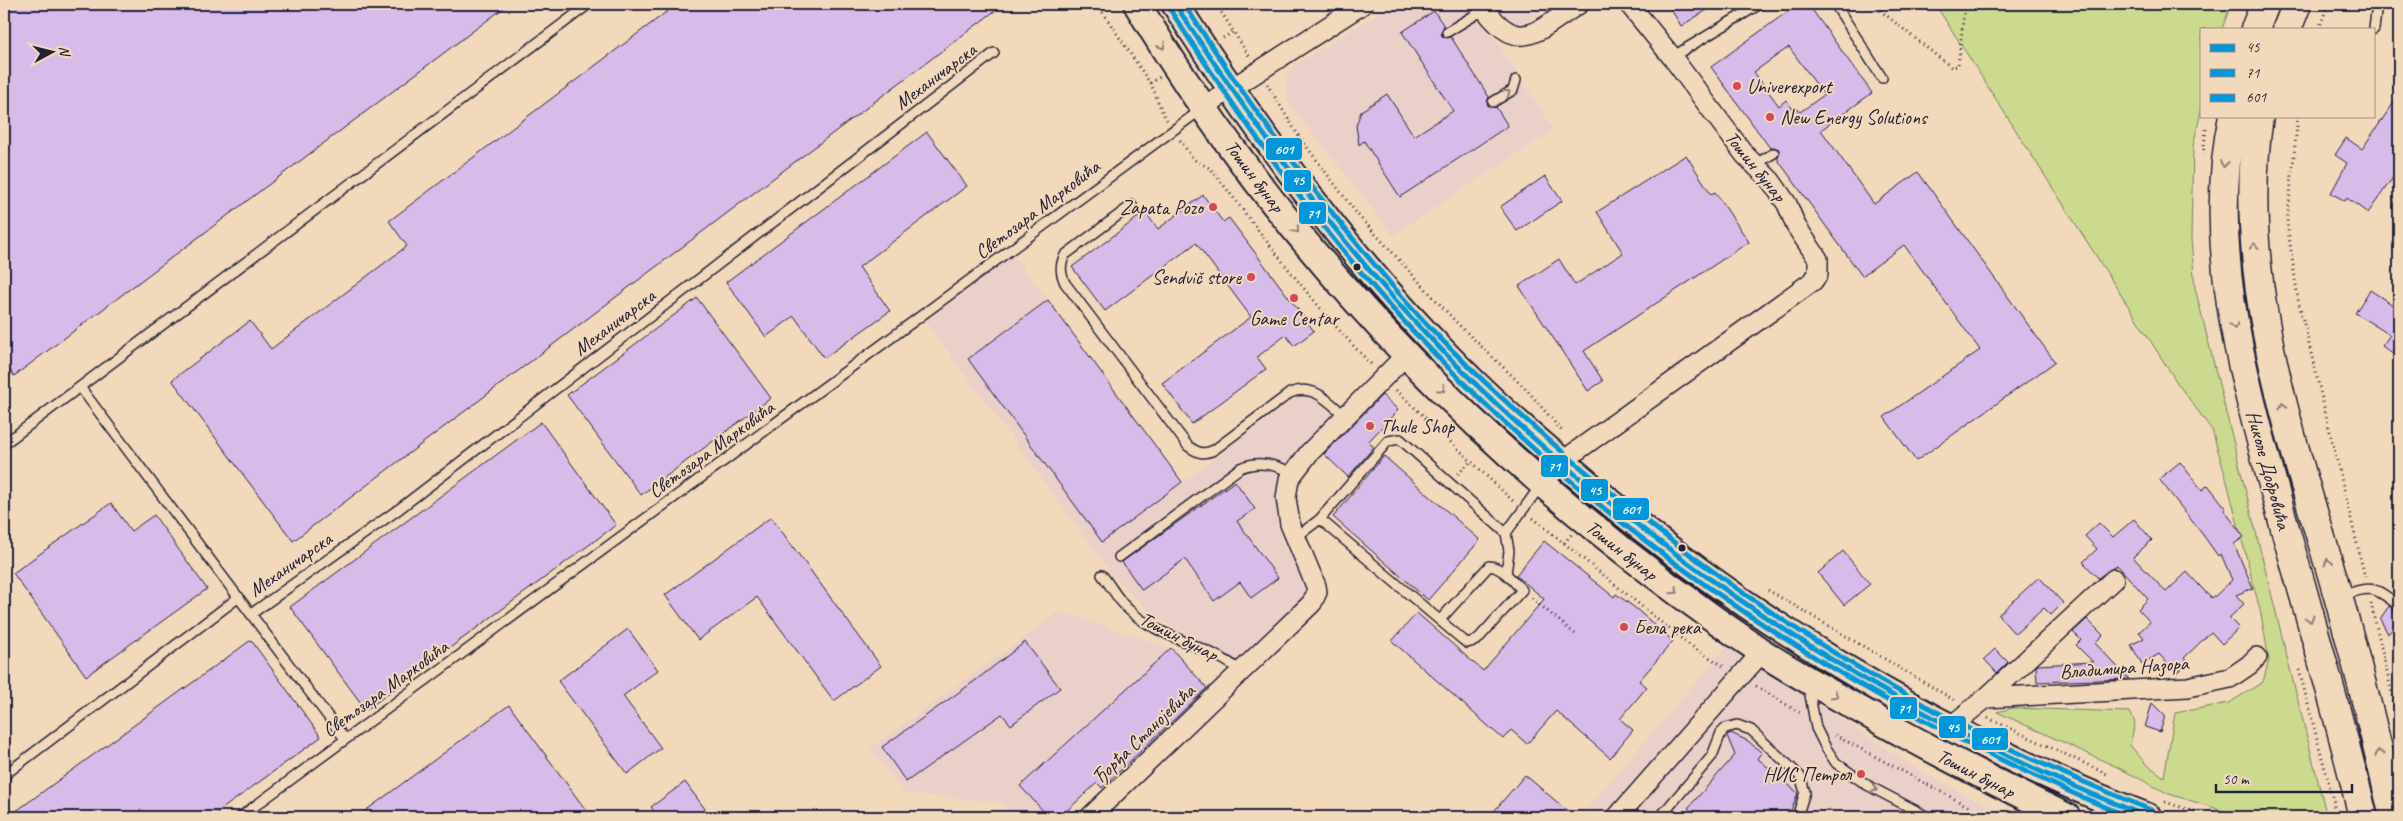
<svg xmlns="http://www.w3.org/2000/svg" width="2403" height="821" viewBox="0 0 2403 821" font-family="Caveat,sans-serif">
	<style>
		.built { fill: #ebd0c9 }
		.green { fill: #cbda8e; stroke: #767e64 }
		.building { fill: #d7bbe9; stroke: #22223b; fill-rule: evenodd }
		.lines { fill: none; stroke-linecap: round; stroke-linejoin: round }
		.service-casing { stroke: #22223b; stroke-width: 12 }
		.minor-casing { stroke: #22223b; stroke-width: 22 }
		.secondary-casing { stroke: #22223b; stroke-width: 30 }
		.primary-casing { stroke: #22223b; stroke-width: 31 }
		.path { stroke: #22223b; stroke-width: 3; stroke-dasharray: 1 4; stroke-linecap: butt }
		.service { stroke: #f3d9bb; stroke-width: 9 }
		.minor { stroke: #f3d9bb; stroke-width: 19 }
		.secondary { stroke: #f3d9bb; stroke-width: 26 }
		.primary { stroke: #f3d9bb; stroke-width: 28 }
		.bus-1-casing { stroke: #f3d9bb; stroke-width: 9 }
		.bus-2-casing { stroke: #f3d9bb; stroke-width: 9 }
		.bus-3-casing { stroke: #f3d9bb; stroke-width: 9 }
		.bus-1 { stroke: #0098da; stroke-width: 5 }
		.bus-2 { stroke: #0098da; stroke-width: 5 }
		.bus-3 { stroke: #0098da; stroke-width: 5 }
		.oneway { stroke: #8a7e7b }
		.poi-dot { fill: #d1495b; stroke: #f3d9bb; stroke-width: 2 }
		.bus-dot { fill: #22223b; stroke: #f3d9bb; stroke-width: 2 }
		.labels { text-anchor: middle; stroke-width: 4; stroke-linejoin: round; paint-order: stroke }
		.street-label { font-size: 20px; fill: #22223b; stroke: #f3d9bb }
		.poi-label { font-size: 20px; fill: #22223b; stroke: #f3d9bb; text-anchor: start }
		.line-badge { stroke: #f3d9bb; stroke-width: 2 }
		.badge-label { font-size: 14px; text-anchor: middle; font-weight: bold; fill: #fff }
	</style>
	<rect width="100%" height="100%" fill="#f3d9bb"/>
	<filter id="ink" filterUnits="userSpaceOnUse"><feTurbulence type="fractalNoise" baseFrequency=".02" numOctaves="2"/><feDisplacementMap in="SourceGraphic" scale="10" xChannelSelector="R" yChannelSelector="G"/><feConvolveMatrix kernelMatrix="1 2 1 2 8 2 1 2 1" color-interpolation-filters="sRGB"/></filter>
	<g filter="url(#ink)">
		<path class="built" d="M1393 4H1467L1483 20 1554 130 1393 235 1290 105 1285 81 1295 65Z
			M1492 4H1557L1524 24 1517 26 1506 23Z
			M1014 254 1183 482 1318 381 1347 414 1286 498 1316 586 1239 662 1158 620 1114 577 925 321Z
			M1060 611 1171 648 1209 690 1102 788 1097 783 1060 817H1014L1000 802 905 794 870 748Z
			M1727 646 1927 775 2011 817H1579Z"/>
		<path class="green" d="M1935 4H2231L2222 29H2202V107L2193 146 2191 239 2195 288 2325 809 2324 817H2244L2169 794 2117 767 1997 712 2013 708 2130 712 2135 723 2130 745 2145 763 2164 777 2175 713 2229 703 2263 682 2269 660 2261 614 2226 478 2212 430 2178 384Z"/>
		<path class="building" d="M4 4H509L14 376 4 361Z
			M677 4H1004L293 541 172 380 250 321 271 349 407 246 389 221Z
			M1668 4H1717L1681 26Z
			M1798 4H1808L1872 93 1821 130 1874 204 1918 172 2055 362 1916 461 1884 417 1980 350 1904 245 1862 276 1778 160 1779 149 1774 147 1770 148 1711 67ZM1789 47 1824 95 1800 112 1796 107 1793 109 1786 100 1779 106 1754 72Z
			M1434 11 1444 26 1441 32 1442 36 1447 38 1451 37 1489 97 1487 102 1488 106 1496 107 1508 126 1400 197 1364 141 1359 145 1356 126 1361 111 1387 94 1414 136 1453 111 1402 32Z
			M2399 95V180L2394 176 2368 213 2347 198 2345 201 2331 193 2347 163 2335 155 2346 138 2362 149Z
			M927 132 967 186 859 267 890 311 824 358 794 316 766 337 726 282Z
			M1686 155 1711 194 1715 192 1749 242 1584 351 1603 381 1588 391 1519 286 1559 259 1575 285 1623 253 1597 212Z
			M1545 176 1562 201 1517 231 1500 207Z
			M1203 195 1223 222 1229 218 1314 331 1294 346 1286 335 1257 357 1266 369 1192 424 1162 383 1251 317 1196 243 1105 311 1072 267 1145 212 1158 229Z
			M2370 290 2399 309V359L2382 346 2390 335 2355 313Z
			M697 298 771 398 641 495 567 395Z
			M1048 300 1182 482 1102 542 968 359Z
			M1382 395 1398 410 1368 442 1374 447 1348 477 1324 454Z
			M541 422 616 525 366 710 290 607Z
			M1384 456 1480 540 1428 600 1333 517Z
			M2180 462 2202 490 2208 485 2226 508 2224 510 2244 537 2234 544 2253 588 2236 595 2244 604 2229 618 2239 628 2222 644 2211 632 2184 658 2188 662 2176 673 2159 654 2142 664 2131 645 2144 638 2139 632 2150 622 2138 609 2148 599 2117 565 2098 578 2083 562 2097 549 2085 536 2099 523 2113 537 2134 519 2152 540 2133 557 2166 592 2187 572 2212 599 2232 580 2221 554 2218 556 2203 535 2159 479Z
			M1235 481 1255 509 1237 521 1278 578 1251 598 1240 582 1214 601 1185 559 1142 590 1122 562Z
			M111 503 131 531 154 515 207 589 86 676 13 573Z
			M771 517 881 666 834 701 757 597 698 640 665 595Z
			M1544 541 1614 597 1616 594 1634 607 1673 641 1639 681 1647 687 1620 719 1633 730 1610 758 1556 711 1527 744 1511 730 1503 739 1392 641 1417 613 1483 671 1544 599 1516 575Z
			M1843 551 1870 584 1844 605 1818 573Z
			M2039 577 2063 603 2051 615 2044 608 2015 634 1998 615Z
			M2389 606 2399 614V622L2388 634 2380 619Z
			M2087 619 2103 635 2095 643 2129 679 2037 682 2036 667 2038 665 2093 662 2076 645 2081 640 2073 632Z
			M628 629 658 670 623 696 661 748 627 774 558 681Z
			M251 640 321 737 211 817H8Z
			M1025 642 1060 688 1011 725 1002 714 906 782 882 747 976 680Z
			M1171 648 1207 688 1102 788 1097 783 1060 817H1049L1020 786Z
			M1995 649 2008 662 1997 673 1984 659Z
			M2152 703 2165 716 2160 732 2145 727Z
			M509 705 591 817H357Z
			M1731 733 1748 741 1762 753 1757 758 1798 793 1788 817H1699L1688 808 1735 755 1727 736Z
			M1525 775 1575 817H1489Z
			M685 782 711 817H658L651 807Z"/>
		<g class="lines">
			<defs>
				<path id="service" d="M1835 4 1882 78
					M2374 29 2377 4
					M1447 32 1485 9
					M1672 57 1760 4
					M1493 102 1513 90 1516 80
					M1754 165 1774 153
					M1132 205 1065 255C1060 265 1060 272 1065 283L1188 446C1198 453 1203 455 1214 450L1290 393C1313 383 1328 401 1345 416
					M80 387 345 739
					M4 444 589 4
					M1320 519 1463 640 1467 643 1477 640 1522 590C1513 581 1502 567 1489 566L1440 620
					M1506 533 1541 485
					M1295 538 1320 519 1388 441 1400 439 1506 533 1509 551 1506 574
					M1119 557 1240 468C1258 460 1275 464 1292 473
					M1102 575C1111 586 1118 600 1128 609 1159 639 1207 644 1241 671
					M2341 596C2371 586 2373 585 2399 606
					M251 614 399 509 994 53
					M1808 684 1816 728 1826 748 1836 763 1867 785 1928 817
					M4 778 7 773 239 597
					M1661 816 1712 756 1721 733 1726 728 1737 725 1751 730 1800 776 1805 792 1797 817
					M240 817 1202 109"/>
				<path id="minor" d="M1481 4C1519 58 1536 31 1579 4
					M1203 107 1363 4
					M1543 483 1562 462 1582 447 1813 281 1818 274V259L1796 226 1787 204 1771 181 1745 155 1672 57 1629 4
					M1986 698 2188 687 2230 678 2249 665 2257 657
					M1950 727 1986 698 2114 579
					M1090 817 1312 603 1317 592 1316 586 1290 524 1286 498 1289 479 1309 453 1407 354
					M1617 817 1762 652"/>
				<path id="secondary" d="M1137 4C1291 264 1513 484 1762 652 1792 672 1824 689 1855 707 1924 746 1995 783 2067 817
					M1175 4C1258 134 1348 256 1457 366 1488 397 1520 426 1553 454 1727 607 1932 734 2148 817"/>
				<path id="primary" d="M2255 29 2265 4
					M2287 29 2297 4
					M2233 116C2206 245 2242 372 2276 496 2305 602 2338 709 2363 817
					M2259 116C2236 272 2286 421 2330 568 2354 650 2375 734 2394 817"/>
			</defs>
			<use href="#service" class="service-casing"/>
			<use href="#minor" class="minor-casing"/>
			<use href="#secondary" class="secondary-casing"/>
			<use href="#primary" class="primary-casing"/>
			<path class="path" d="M1097 4 1150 83C1157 95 1159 108 1167 120
				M1216 4 1249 56
				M1872 4 1951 67 1958 66 1965 4
				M1853 8 1860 4
				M2319 29 2328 4
				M1223 38 1233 32
				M1150 83 1160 77
				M1267 84 1298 135 1357 214 1458 324 1527 390 1562 431
				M2298 116 2287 223 2298 299 2365 577
				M1180 140 1193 159 1211 169C1263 235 1313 306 1373 366
				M2203 155 2206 129
				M1396 390 1513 501
				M1458 474 1470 462
				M1533 518 1688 644 1725 667
				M1564 543 1572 534
				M1768 590 1954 700
				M1532 598 1575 634
				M2371 603 2399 724
				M2299 670 2334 803V817
				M1756 686 1800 713
				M1988 718 2107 774
				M1835 735 1988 817
				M2165 802 2211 817"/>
			<use href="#service" class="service"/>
			<use href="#minor" class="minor"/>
			<use href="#secondary" class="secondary"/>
			<use href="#primary" class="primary"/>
			<defs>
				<path id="bus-1" d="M1175 4C1248 116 1326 226 1417 324 1575 494 1781 643 1988 746 2040 773 2094 795 2148 817"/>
				<path id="bus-2" d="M1169 8C1242 121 1320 231 1412 330 1611 543 1861 707 2129 817"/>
				<path id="bus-3" d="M1184 4C1255 114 1332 220 1420 317 1471 372 1527 422 1585 471 1709 576 1845 668 1992 740 2044 766 2097 788 2151 810"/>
			</defs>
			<use href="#bus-1" class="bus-1-casing"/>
			<use href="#bus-2" class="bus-2-casing"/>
			<use href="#bus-3" class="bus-3-casing"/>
			<use href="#bus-1" class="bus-1"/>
			<use href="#bus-2" class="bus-2"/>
			<use href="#bus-3" class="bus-3"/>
		</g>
		<defs><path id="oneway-chevron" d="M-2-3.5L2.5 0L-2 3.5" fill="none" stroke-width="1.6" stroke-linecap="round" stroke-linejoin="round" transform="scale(1.25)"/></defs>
		<g class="oneway">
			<use href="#oneway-chevron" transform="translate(1162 46) rotate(59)"/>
			<use href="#oneway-chevron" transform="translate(1507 93) rotate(-35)"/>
			<use href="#oneway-chevron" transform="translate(2224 164) rotate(96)"/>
			<use href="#oneway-chevron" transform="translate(1296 230) rotate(50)"/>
			<use href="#oneway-chevron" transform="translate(2254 246) rotate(-94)"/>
			<use href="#oneway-chevron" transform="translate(2234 326) rotate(80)"/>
			<use href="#oneway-chevron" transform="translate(1442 389) rotate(45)"/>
			<use href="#oneway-chevron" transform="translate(2283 406) rotate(-104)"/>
			<use href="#oneway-chevron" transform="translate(2328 562) rotate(-106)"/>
			<use href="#oneway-chevron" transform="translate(1675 591) rotate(35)"/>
			<use href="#oneway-chevron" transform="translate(2310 619) rotate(75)"/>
			<use href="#oneway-chevron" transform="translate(1835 695) rotate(30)"/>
			<use href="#oneway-chevron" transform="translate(2379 753) rotate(-104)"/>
			<use href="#oneway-chevron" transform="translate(1874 789) rotate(28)"/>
		</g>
	</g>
	<g class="poi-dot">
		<circle cx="1737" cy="86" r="5"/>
		<circle cx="1770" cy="117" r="5"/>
		<circle cx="1213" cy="207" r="5"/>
		<circle cx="1251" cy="277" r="5"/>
		<circle cx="1294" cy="298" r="5"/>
		<circle cx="1370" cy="426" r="5"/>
		<circle cx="1624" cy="627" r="5"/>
		<circle cx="1861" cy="774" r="5"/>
	</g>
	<g class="bus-dot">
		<circle cx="1357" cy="267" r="4.5"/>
		<circle cx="1682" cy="548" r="4.5"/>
	</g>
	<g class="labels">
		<g class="street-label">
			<text transform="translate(935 76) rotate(-37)" y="7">Механичарска</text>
			<text transform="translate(1756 166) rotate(51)" y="7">Тошин бунар</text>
			<text transform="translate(1255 176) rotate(53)" y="7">Тошин бунар</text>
			<text transform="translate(1037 209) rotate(-37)" y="7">Светозара Марковића</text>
			<text transform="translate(614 322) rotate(-37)" y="7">Механичарска</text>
			<text transform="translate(711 449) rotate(-36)" y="7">Светозара Марковића</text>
			<text transform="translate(2269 470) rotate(75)" y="7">Николе Добровића</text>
			<text transform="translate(1622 550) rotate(38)" y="7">Тошин бунар</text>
			<text transform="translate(290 564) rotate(-35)" y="7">Механичарска</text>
			<text transform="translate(1179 636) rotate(27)" y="7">Тошин бунар</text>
			<text transform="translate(2124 667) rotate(-4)" y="7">Владимира Назора</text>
			<text transform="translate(385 688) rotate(-36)" y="7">Светозара Марковића</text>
			<text transform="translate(1143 734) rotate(-44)" y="7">Ђорђа Станојевића</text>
			<text transform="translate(1976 773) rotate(27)" y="7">Тошин бунар</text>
		</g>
		<g class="poi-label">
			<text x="1747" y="93">Univerexport</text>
			<text x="1780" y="124">New Energy Solutions</text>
			<text x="1203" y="214" text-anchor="end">Zapata Pozo</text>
			<text x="1241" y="284" text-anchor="end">Sendvič store</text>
			<text x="1294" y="325" text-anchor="middle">Game Centar</text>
			<text x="1380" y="433">Thule Shop</text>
			<text x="1634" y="634">Бела река</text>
			<text x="1851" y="781" text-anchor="end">НИС Петрол</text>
		</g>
	</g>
	<g class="line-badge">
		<rect x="1265" y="137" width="38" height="24" rx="5" fill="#0098da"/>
		<rect x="1283" y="169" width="29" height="24" rx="5" fill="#0098da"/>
		<rect x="1298" y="201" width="29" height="24" rx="5" fill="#0098da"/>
		<rect x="1540" y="454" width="29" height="24" rx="5" fill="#0098da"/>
		<rect x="1580" y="478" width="29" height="24" rx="5" fill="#0098da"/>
		<rect x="1612" y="497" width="38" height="24" rx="5" fill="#0098da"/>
		<rect x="1889" y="696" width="29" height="24" rx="5" fill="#0098da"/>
		<rect x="1938" y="715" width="29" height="24" rx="5" fill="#0098da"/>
		<rect x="1971" y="727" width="38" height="24" rx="5" fill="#0098da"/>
	</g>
	<g class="badge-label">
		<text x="1284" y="154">601</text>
		<text x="1298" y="185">45</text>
		<text x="1313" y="218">71</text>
		<text x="1554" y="471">71</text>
		<text x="1595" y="495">45</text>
		<text x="1631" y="514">601</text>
		<text x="1904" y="713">71</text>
		<text x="1953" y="732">45</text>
		<text x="1990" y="744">601</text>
	</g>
	<rect width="2403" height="821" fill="none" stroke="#f3d9bb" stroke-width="20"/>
	<rect x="10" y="10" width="2383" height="801" fill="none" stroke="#22223b" stroke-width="2" filter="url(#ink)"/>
	<rect x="2200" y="28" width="175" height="90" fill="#f3d9bb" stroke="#9f9088"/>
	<rect x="2210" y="44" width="25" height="8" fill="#0098da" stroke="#9f9088"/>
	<text x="2246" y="52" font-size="15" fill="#22223b">45</text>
	<rect x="2210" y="69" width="25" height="8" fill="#0098da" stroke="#9f9088"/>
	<text x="2246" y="78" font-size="15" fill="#22223b">71</text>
	<rect x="2210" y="94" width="25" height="8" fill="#0098da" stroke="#9f9088"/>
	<text x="2246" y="102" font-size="15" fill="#22223b">601</text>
	<g transform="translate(52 52) rotate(83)" stroke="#f3d9bb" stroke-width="4" paint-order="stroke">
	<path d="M0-4L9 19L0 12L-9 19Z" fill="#22223b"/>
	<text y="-8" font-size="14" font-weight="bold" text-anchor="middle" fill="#22223b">N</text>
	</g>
	<path d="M2216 784v8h136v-8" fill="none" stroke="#22223b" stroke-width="2.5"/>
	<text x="2223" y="784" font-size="15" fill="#22223b" stroke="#f3d9bb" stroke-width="4" paint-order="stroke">50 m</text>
</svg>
